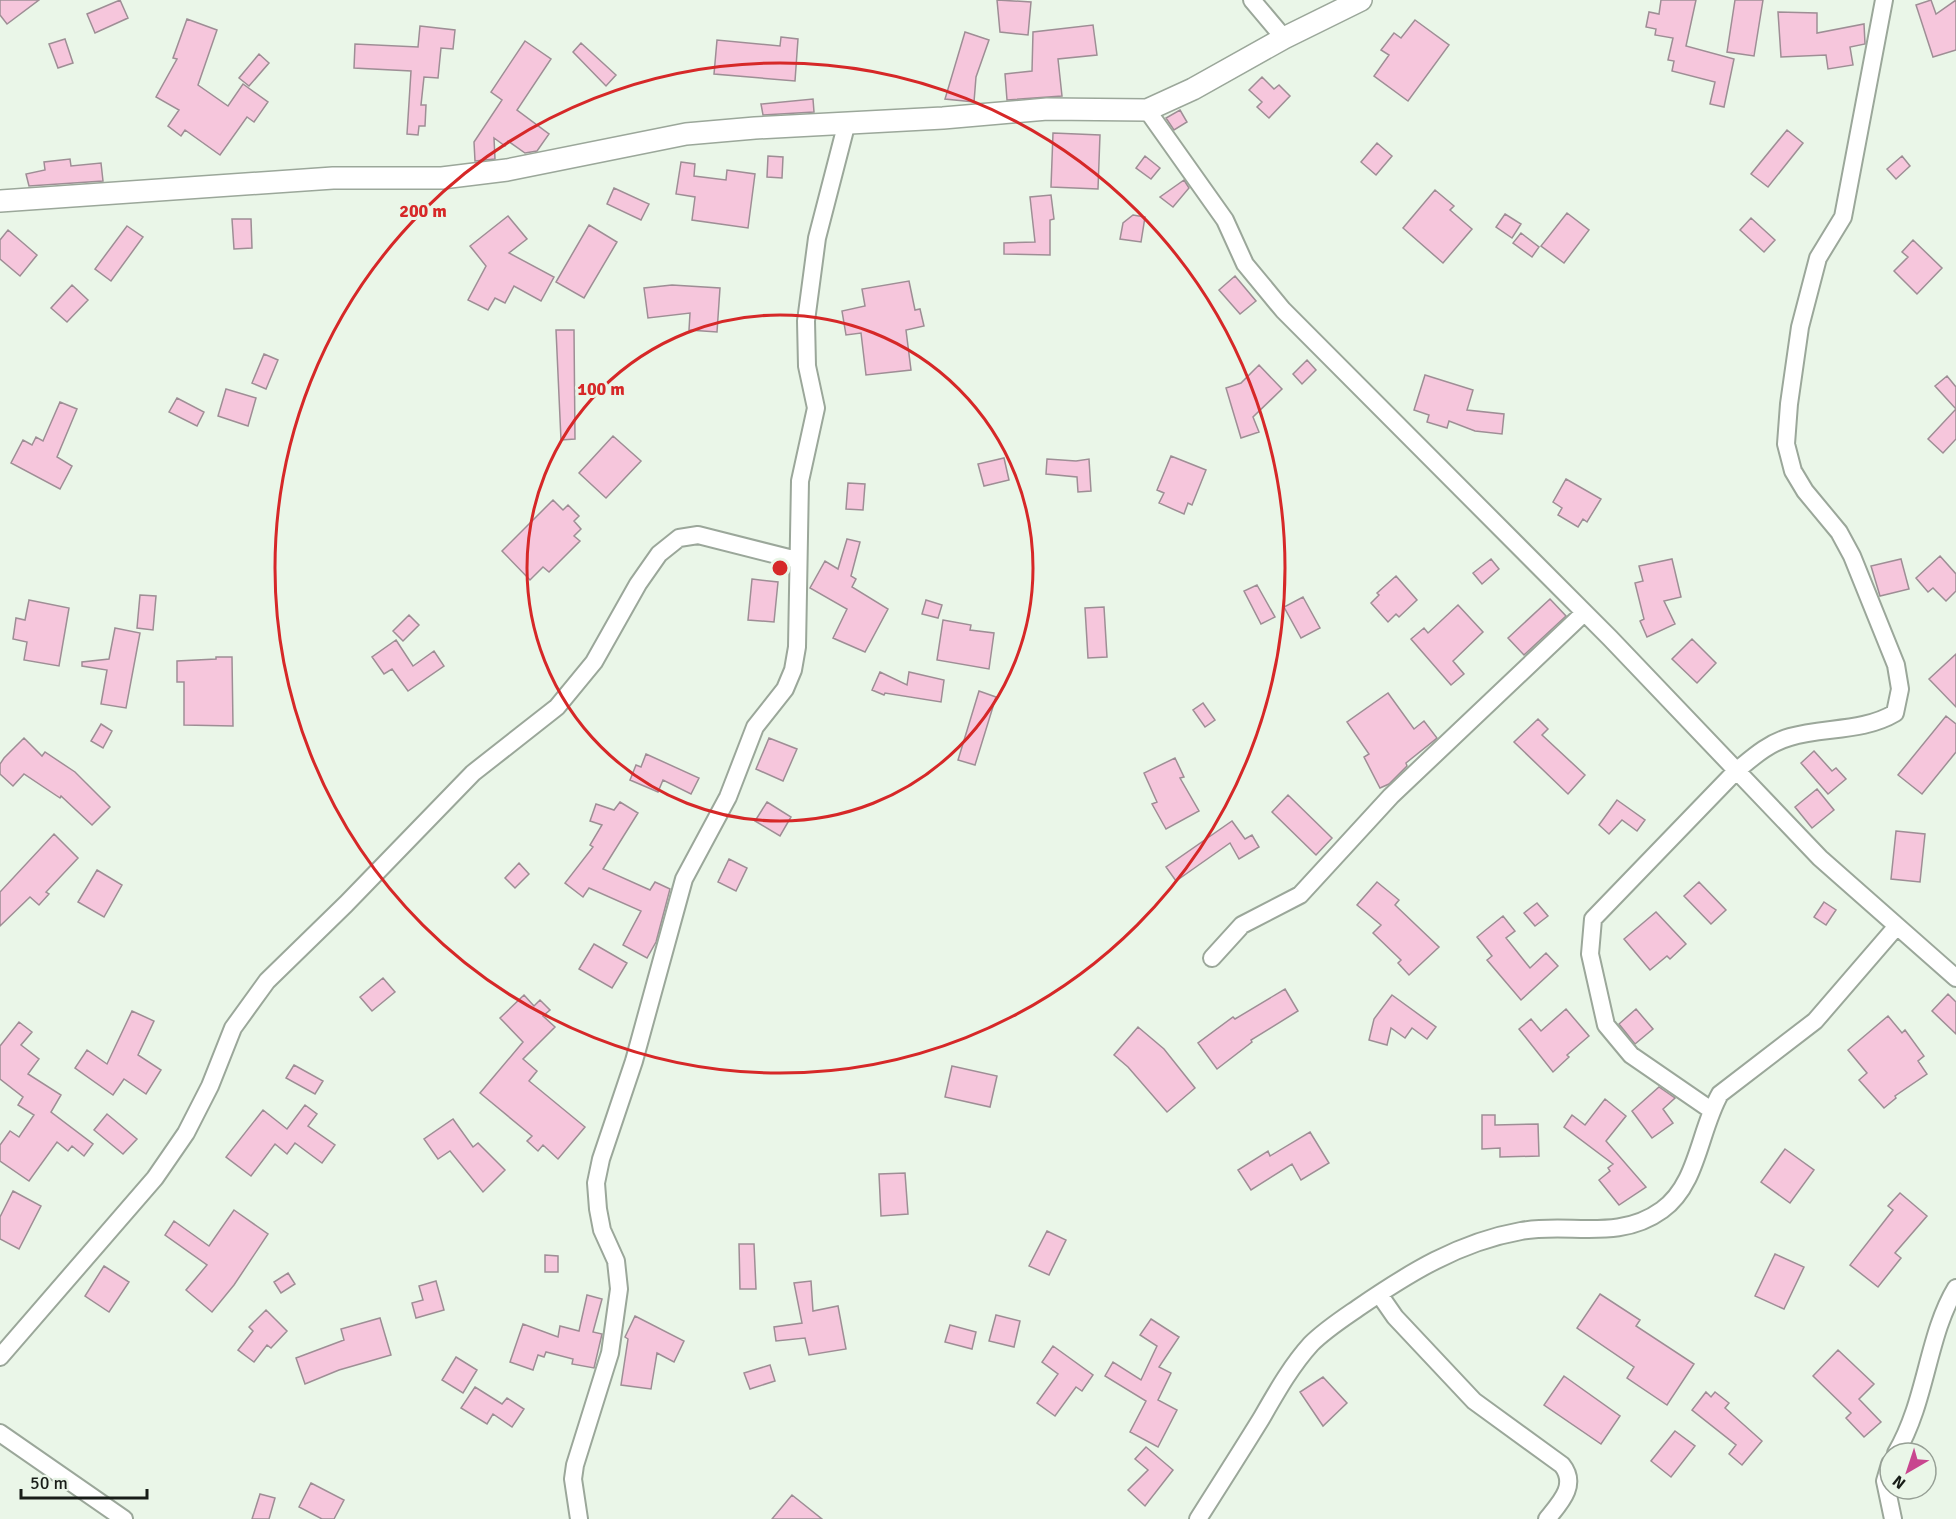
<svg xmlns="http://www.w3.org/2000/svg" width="1956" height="1519" viewBox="0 0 1956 1519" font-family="Signika,sans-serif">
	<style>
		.building { fill: #f6c6dc; stroke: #9e8e95; stroke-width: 1.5 }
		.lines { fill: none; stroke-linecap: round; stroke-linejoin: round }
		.minor-casing { stroke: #9ba79a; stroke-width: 20 }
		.tertiary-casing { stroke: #9ba79a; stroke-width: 24 }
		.minor { stroke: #fff; stroke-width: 16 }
		.tertiary { stroke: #fff; stroke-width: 21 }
		.ring { fill: none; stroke: #d62828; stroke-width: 3 }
		.centre { fill: #d62828; stroke: #eaf6e8; stroke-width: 3 }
		.ring-label { font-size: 18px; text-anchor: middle; font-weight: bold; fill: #d62828; stroke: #eaf6e8; stroke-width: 6; stroke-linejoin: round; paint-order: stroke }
	</style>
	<rect width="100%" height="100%" fill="#eaf6e8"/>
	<path class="building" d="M0 0H39L7 24 0 15Z
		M120 0 128 18 95 33 87 14Z
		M997 0 1031 2 1028 35 1000 32Z
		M1661 0H1696L1686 46 1734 59 1724 107 1710 104 1715 82 1672 71 1674 61 1668 60 1673 38 1655 35 1656 29 1646 27 1649 12 1659 14Z
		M1735 0H1763L1754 56 1727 52Z
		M1931 0 1936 14 1956 0V50L1933 57 1916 5Z
		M1778 12 1817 13V33L1864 24 1865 44 1850 47 1853 65 1828 69 1826 55 1781 57Z
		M187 19 217 30 198 85 228 106 243 84 268 102 254 122 247 117 220 155 185 130 181 136 168 126 179 110 156 97 177 59 173 58Z
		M1415 20 1449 45 1408 101 1374 76 1389 55 1381 50 1394 33 1401 38Z
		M1093 25 1097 55 1058 59 1062 96 1007 100 1005 74 1032 71 1033 32Z
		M420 26 455 30 453 49 441 48 438 78 424 77 421 105H426L425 126H419L418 135 407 134 411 71 354 68 355 44 418 47Z
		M965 32 989 40 976 77 974 102 945 99Z
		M781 37 798 39 795 81 714 74 717 40 780 46Z
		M65 39 73 63 58 68 49 44Z
		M525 41 551 59 517 110 549 134 537 151 525 153 508 141 505 146 494 138 495 159 475 161 474 142 502 100 491 92Z
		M581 43 616 75 606 86 573 52Z
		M259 54 269 63 249 86 239 78Z
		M1262 77 1274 89 1279 85 1290 96 1269 118 1257 107 1262 102 1249 90Z
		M813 99 814 112 763 115 761 104Z
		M1180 110 1187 122 1174 130 1166 118Z
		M1787 130 1803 143 1768 187 1751 174Z
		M1053 133 1100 135 1098 189 1051 187Z
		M1377 143 1392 156 1376 175 1361 162Z
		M768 156 783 157 782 178 767 177Z
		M1145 156 1160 168 1151 179 1136 168Z
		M1902 156 1910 166 1896 179 1887 169Z
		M70 159 71 166 101 163 103 181 29 186 26 174 45 170 44 162Z
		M681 162 695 164 694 176 726 180 727 170 755 174 748 228 692 220 695 197 676 194Z
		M1184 180 1189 188 1173 207 1160 197Z
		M614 188 649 204 641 220 607 204Z
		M1435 190 1454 206 1450 210 1472 229 1443 263 1403 228Z
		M1051 195 1054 219 1050 220V255L1004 254V243L1035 242 1030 197Z
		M1567 213 1589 230 1564 263 1541 246Z
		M1505 214 1521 224 1512 238 1496 227Z
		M1133 215 1145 217 1141 242 1120 239 1123 223Z
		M508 216 527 239 509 253 554 277 541 301 514 286 505 303 495 298 488 310 468 300 486 266 470 246Z
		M1751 218 1775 240 1764 252 1740 230Z
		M232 219H251L252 248 234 249Z
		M589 225 617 242 584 298 556 282Z
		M127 226 143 237 111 281 95 269Z
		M8 230 37 255 20 276 0 259V240Z
		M1521 233 1539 247 1532 257 1513 243Z
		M1913 240 1942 268 1917 294 1894 271 1908 257 1902 252Z
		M1235 276 1256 301 1240 314 1219 290Z
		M909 281 915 310 920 309 924 326 906 330 911 370 866 375 861 333 846 335 842 311 865 306 862 289Z
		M72 285 88 300 67 322 51 308Z
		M672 285 720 288 717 332 689 330 690 313 648 318 644 288Z
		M556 330H574L575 439 561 440Z
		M264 354 278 360 266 389 252 383Z
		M1307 360 1316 370 1302 384 1293 374Z
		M1259 365 1282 389 1253 417 1259 432 1241 438 1226 388 1241 383Z
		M1425 375 1473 390 1467 410 1504 414 1502 434 1475 431 1449 421 1447 428 1427 422 1429 415 1414 410Z
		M1947 376 1956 387V439L1943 453 1928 439 1956 409 1935 386Z
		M226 389 256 398 248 426 218 416Z
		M177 398 204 412 197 426 169 412Z
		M60 402 77 409 57 457 72 466 60 489 11 463 23 440 32 445 36 437 43 441Z
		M613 436 641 461 606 498 579 473Z
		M1171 456 1206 470 1192 505 1188 503 1184 514 1159 503 1164 493 1157 490Z
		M1004 458 1009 480 984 486 978 464Z
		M1047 459 1076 461 1089 459 1091 491 1078 492 1077 477 1046 474Z
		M1566 479 1601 499 1587 522 1583 519 1578 527 1558 515 1562 508 1553 502Z
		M848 483 865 484 863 510 846 509Z
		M553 500 563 510 568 505 579 516 574 521 581 529 574 536 580 541 549 572 543 567 530 580 502 551Z
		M847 539 860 542 851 576 856 579 852 587 888 609 865 652 833 638 847 609 810 588 825 561 838 569Z
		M1940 556 1956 574V591L1946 601 1933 588 1928 592 1916 578Z
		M1491 559 1499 569 1482 584 1473 573Z
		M1672 559 1681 597 1664 601 1675 624 1647 637 1640 621 1644 619 1635 583 1643 581 1639 566Z
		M1901 559 1909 589 1880 596 1871 566Z
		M1396 576 1417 600 1399 617 1396 614 1388 622 1371 603 1379 595 1377 593Z
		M752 579 778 582 774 622 748 620Z
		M1257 585 1275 617 1261 624 1244 591Z
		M140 595 156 596 153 630 137 628Z
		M1303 597 1320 628 1301 638 1284 607Z
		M1550 599 1566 616 1524 655 1508 638Z
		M29 600 69 608 59 666 24 660 27 642 13 639 16 618 25 620Z
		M926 600 942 605 938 618 922 614Z
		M1458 605 1483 632 1453 661 1464 674 1451 685 1411 639 1424 628 1428 633Z
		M1104 607 1107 657 1088 658 1085 608Z
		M409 615 419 625 403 641 393 631Z
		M943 620 971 625 970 630 994 633 989 669 937 660Z
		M115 628 140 633 126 708 101 704 107 670 82 666V662L109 659Z
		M1692 639 1716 663 1697 683 1672 659Z
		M396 640 413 666 434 651 444 666 408 691 392 669 384 674 372 657Z
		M1956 654V707L1929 679Z
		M216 657H232L233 726 184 725V682H177V661L216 659Z
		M880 672 907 685 909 672 944 680 941 702 885 693 884 695 872 690Z
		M979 691 996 697 975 765 958 760Z
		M1388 693 1414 729 1424 721 1437 738 1406 763 1407 766 1389 784 1380 788 1364 757 1369 754 1347 722Z
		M1203 703 1215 720 1205 727 1193 710Z
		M1946 716 1956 724V752L1922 794 1898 775Z
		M1538 719 1548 729 1542 735 1585 775 1568 794 1514 742Z
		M101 724 112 731 103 748 91 741Z
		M24 738 42 756 45 752 75 772 110 807 92 825 61 796 60 798 24 774 13 786 0 774V764L4 758Z
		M769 738 797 749 783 781 756 769Z
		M1814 751 1832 771 1836 768 1846 779 1828 794 1801 763Z
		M646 754 699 778 691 794 663 780 658 792 630 780 636 765 641 767Z
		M1175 758 1184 777 1180 778 1199 811 1166 829 1152 804 1157 802 1144 773Z
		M1817 789 1834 810 1812 828 1795 807Z
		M1288 795 1332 838 1316 855 1272 812Z
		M1617 800 1645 820 1637 831 1622 820 1609 834 1599 825Z
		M620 802 638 813 603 869 650 890 655 882 670 889 656 942 647 958 623 945 641 911 589 888 583 897 565 883 593 847 590 845 602 825 590 821 596 804 614 810Z
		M767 802 791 817 780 836 755 821Z
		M1232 821 1245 839 1252 835 1259 847 1239 859 1230 843 1176 881 1166 867Z
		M1896 831 1925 834 1920 882 1891 879Z
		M54 834 78 858 46 892 49 894 39 905 30 897 0 926V892Z
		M729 859 747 868 736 891 718 882Z
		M519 863 529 874 515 888 505 878Z
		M97 870 122 885 104 917 78 902Z
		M1377 882 1399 900 1395 905 1439 947 1409 975 1398 963 1401 960 1373 933 1381 925 1357 905Z
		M1699 882 1726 910 1711 924 1684 896Z
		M1824 902 1836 910 1826 925 1814 917Z
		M1537 903 1548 916 1535 926 1524 913Z
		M1656 912 1686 944 1670 959 1667 956 1650 970 1624 939Z
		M1503 916 1515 931 1506 938 1530 968 1546 953 1558 966 1521 1000 1487 960 1492 956 1477 937Z
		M594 944 627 963 612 988 579 969Z
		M383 978 395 992 372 1011 360 997Z
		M1285 989 1298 1011 1251 1040 1252 1042 1217 1069 1198 1043 1233 1017 1235 1019Z
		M1948 994 1956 1002V1034L1932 1011Z
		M524 995 534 1006 540 1000 550 1010 543 1016 555 1027 523 1059 537 1071 529 1081 585 1127 558 1159 543 1145 538 1151 527 1141 532 1136 480 1093 523 1042 500 1018Z
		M1392 995 1436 1027 1427 1039 1412 1028 1405 1038 1391 1028 1387 1045 1369 1040 1374 1019Z
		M1566 1009 1589 1036 1567 1055 1569 1057 1553 1072 1519 1029 1531 1019 1541 1031Z
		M1636 1009 1653 1029 1635 1044 1619 1024Z
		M132 1011 154 1021 138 1055 161 1070 146 1094 124 1079 113 1095 75 1068 87 1050 107 1064Z
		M1888 1016 1902 1033 1905 1030 1924 1056 1918 1061 1927 1074 1895 1096 1896 1098 1884 1108 1859 1080 1867 1073 1848 1050Z
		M19 1022 32 1032 21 1045 39 1059 28 1074 61 1095 51 1112 93 1144 84 1156 72 1146 68 1151 57 1142 29 1181 0 1161V1145L10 1131 19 1137 34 1115 18 1105 23 1097 0 1079V1046Z
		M1138 1027 1164 1049 1195 1088 1167 1112 1128 1067 1114 1055Z
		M294 1065 323 1081 315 1094 286 1078Z
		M952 1066 997 1076 990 1107 945 1097Z
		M1659 1087 1675 1098 1663 1109 1673 1123 1652 1138 1632 1111Z
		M1605 1099 1626 1116 1606 1141 1646 1187 1619 1205 1599 1180 1610 1171 1608 1168 1613 1164 1564 1127 1572 1115 1585 1125Z
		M305 1105 317 1114 308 1126 335 1145 322 1163 295 1143 287 1154 275 1144 251 1176 226 1157 263 1110 287 1129Z
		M107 1114 137 1139 123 1154 94 1130Z
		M1482 1115H1495V1125L1538 1124 1539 1156 1500 1157V1148L1482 1149Z
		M453 1119 473 1147 478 1143 505 1170 483 1192 450 1151 438 1159 424 1139Z
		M1310 1132 1329 1163 1301 1180 1292 1164 1251 1190 1238 1170 1268 1151 1270 1156Z
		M1785 1149 1814 1170 1790 1203 1761 1182Z
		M905 1173 908 1214 881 1216 879 1174Z
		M13 1191 41 1206 19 1249 0 1239V1217Z
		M1900 1193 1927 1216 1895 1253 1901 1258 1878 1287 1850 1265 1893 1210 1888 1206Z
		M234 1210 268 1234 234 1285 212 1312 186 1290 207 1265 165 1235 174 1221 209 1246Z
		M1047 1231 1066 1240 1049 1275 1029 1266Z
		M739 1244H754L756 1289H740Z
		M1775 1254 1804 1267 1784 1309 1755 1296Z
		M545 1255 558 1256V1272H545Z
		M104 1266 129 1282 109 1312 85 1296Z
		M288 1273 295 1284 281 1293 274 1282Z
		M436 1281 444 1310 416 1318 412 1303 423 1300 419 1286Z
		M811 1281 813 1311 838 1306 846 1349 809 1355 805 1338 776 1341 774 1327 802 1323 794 1283Z
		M1600 1294 1640 1320 1636 1326 1694 1364 1667 1405 1627 1378 1634 1367 1577 1328Z
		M587 1295 602 1299 593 1332 602 1334 594 1368 572 1364 573 1359 546 1352 544 1357 538 1355 533 1370 510 1362 523 1324 558 1337 560 1326 579 1331Z
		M266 1310 287 1331 271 1348 267 1345 254 1362 238 1350 253 1331 249 1327Z
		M996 1315 1020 1321 1014 1347 989 1341Z
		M635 1316 684 1341 674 1362 657 1353 651 1389 621 1385 628 1339 625 1337Z
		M380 1318 391 1355 339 1370 305 1384 296 1358 344 1340 341 1329Z
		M1151 1319 1179 1337 1159 1367 1171 1373 1158 1400 1177 1410 1158 1447 1130 1432 1146 1401 1105 1376 1113 1362 1141 1380 1157 1346 1140 1335Z
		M950 1325 976 1332 972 1349 945 1342Z
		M1053 1346 1093 1375 1082 1391 1076 1387 1055 1416 1037 1403 1058 1374 1042 1362Z
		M1838 1350 1874 1384 1859 1399 1881 1422 1864 1437 1846 1418 1851 1413 1813 1376Z
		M456 1357 477 1370 463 1393 442 1380Z
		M770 1365 775 1381 750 1389 744 1373Z
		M1564 1376 1620 1416 1601 1444 1544 1405Z
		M1323 1377 1347 1403 1323 1426 1300 1392Z
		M475 1387 502 1404 507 1398 524 1409 512 1427 493 1414 487 1424 461 1408Z
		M1706 1392 1711 1397 1715 1392 1729 1403 1725 1408 1762 1441 1742 1465 1729 1454 1736 1445 1692 1410Z
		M1675 1431 1695 1446 1671 1477 1651 1461Z
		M1146 1447 1173 1470 1145 1506 1128 1490 1148 1470 1135 1459Z
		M311 1483 344 1500 334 1519H322L299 1507Z
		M260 1494 275 1498 269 1519H252Z
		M792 1495 822 1519H772Z"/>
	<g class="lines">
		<defs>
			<path id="minor" d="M1252 0 1284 38
				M1147 110 1225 220 1245 264 1283 310 1610 638 1820 858 1956 978
				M1212 958 1242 925 1300 895 1391 796 1584 613
				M1711 1110 1631 1055 1606 1025 1590 954 1593 919 1735 772C1752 758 1768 743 1790 737 1824 727 1863 732 1895 713L1900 689 1896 665 1852 556 1839 532 1805 491 1793 471 1786 444 1789 404 1800 327 1818 258 1843 217 1884 0
				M1379 1294 1395 1317 1474 1401 1562 1465C1578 1485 1560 1503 1547 1519
				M0 1357 155 1178 186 1133 210 1086 233 1028 267 981 346 904 473 773 557 707 594 662 638 584 659 554 679 538 698 535 797 560
				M0 1433 124 1519
				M1896 1453C1927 1400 1927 1336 1956 1288
				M1890 1464 1885 1481 1893 1519
				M579 1519 573 1479 575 1465 610 1353 619 1289 616 1261 602 1230 598 1209 596 1183 601 1159 634 1061 684 879 728 797 755 727 785 689 793 670 797 647 800 481 816 408 807 366 806 321 817 238 847 122
				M1198 1519C1219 1486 1240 1453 1261 1419 1276 1393 1291 1366 1311 1344 1325 1330 1342 1319 1358 1308 1409 1273 1459 1242 1521 1231 1569 1222 1618 1242 1662 1210 1698 1184 1699 1131 1720 1094L1815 1021 1897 926"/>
			<path id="tertiary" d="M0 201 333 178H442L507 170 686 134 755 128 943 118 1047 109 1147 110 1193 89 1284 38 1361 0"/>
		</defs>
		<use href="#minor" class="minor-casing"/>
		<use href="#tertiary" class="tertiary-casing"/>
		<use href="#minor" class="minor"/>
		<use href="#tertiary" class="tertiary"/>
	</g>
	<g class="ring">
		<circle cx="780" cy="568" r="253"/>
		<circle cx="780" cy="568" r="505"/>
	</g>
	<circle cx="780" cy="568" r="9" class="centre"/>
	<g class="ring-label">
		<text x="423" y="217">200 m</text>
		<text x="601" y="395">100 m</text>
	</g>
	<g transform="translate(1908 1471) rotate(219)"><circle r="28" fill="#eaf6e8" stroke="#969f95" stroke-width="1.5"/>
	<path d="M0-4.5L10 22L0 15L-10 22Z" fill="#c8468f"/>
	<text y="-9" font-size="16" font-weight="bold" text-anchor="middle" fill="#181d18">N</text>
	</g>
	<path d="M21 1489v9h126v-9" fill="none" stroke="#181d18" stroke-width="3"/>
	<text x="30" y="1489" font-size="18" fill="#181d18" stroke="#eaf6e8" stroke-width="4.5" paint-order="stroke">50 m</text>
</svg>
